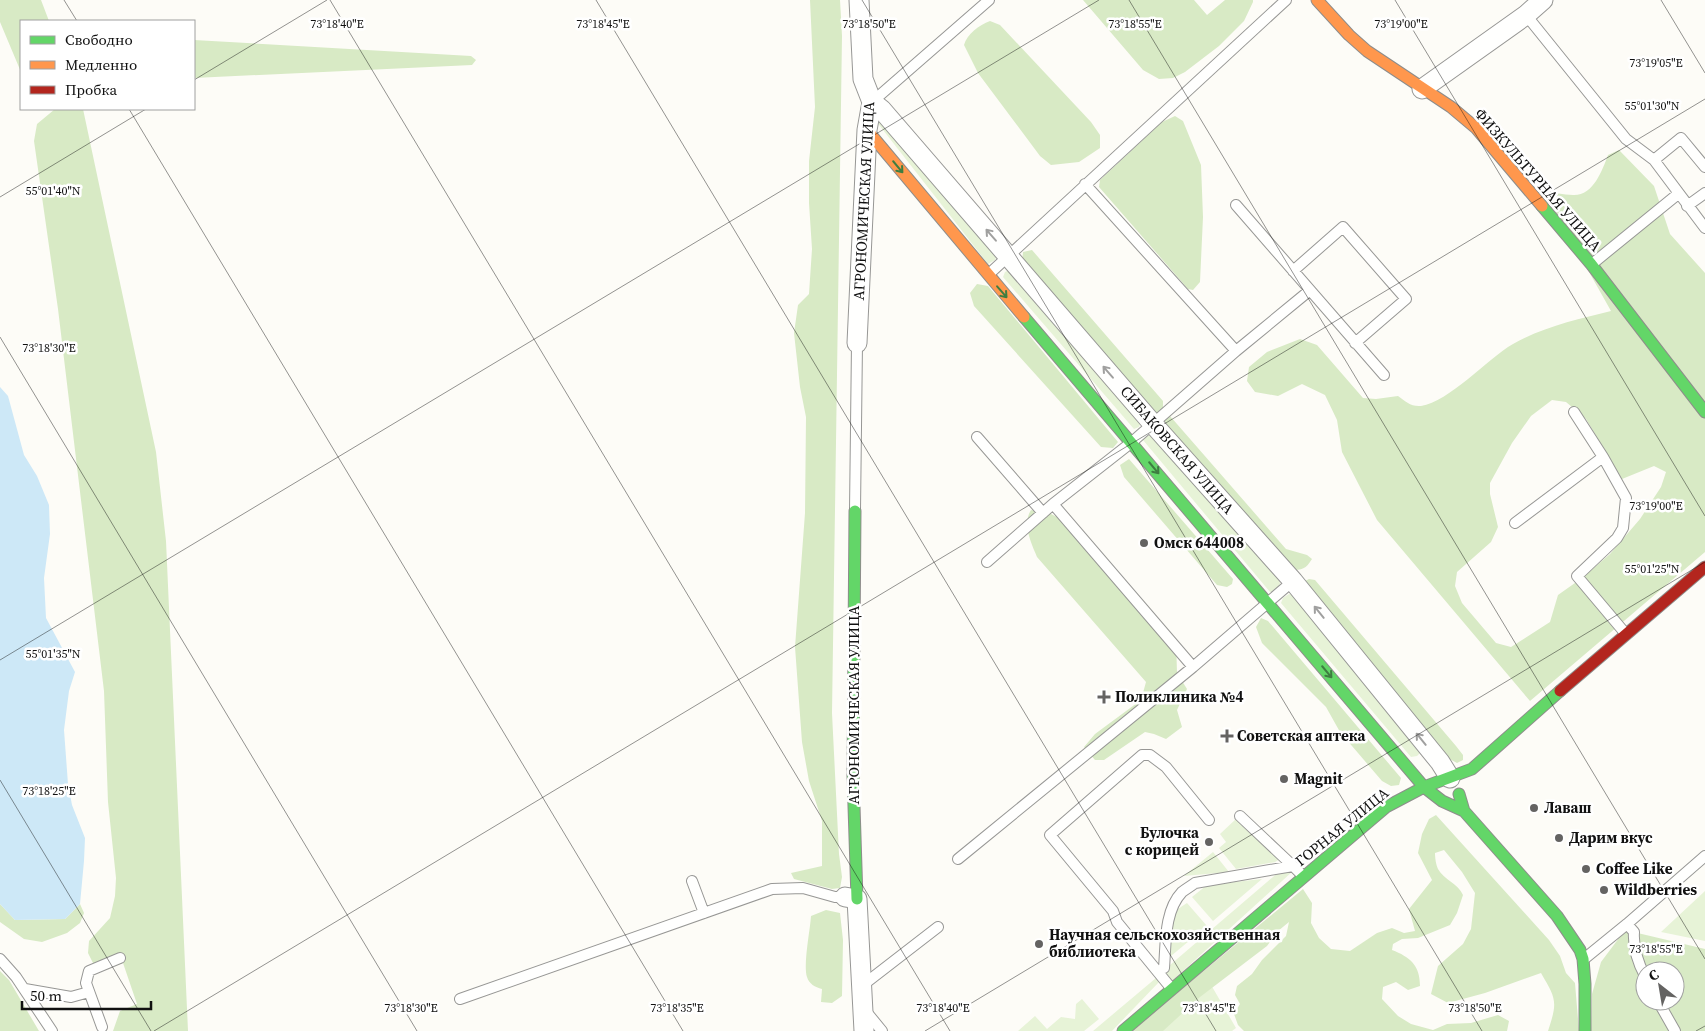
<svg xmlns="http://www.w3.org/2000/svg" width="1705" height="1031" viewBox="0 0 1705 1031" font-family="'Source Serif 4',serif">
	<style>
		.green { fill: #e7f3d7 }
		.forest { fill: #d8eac5; fill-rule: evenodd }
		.water { fill: #cde8f7 }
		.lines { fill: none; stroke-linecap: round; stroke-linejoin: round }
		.lane-casing { stroke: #979795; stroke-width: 12 }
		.street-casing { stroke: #979795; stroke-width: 21 }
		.fast-casing { stroke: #8e8d8b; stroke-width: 13 }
		.slow-casing { stroke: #8e8d8b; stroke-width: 13 }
		.jam-casing { stroke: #8e8d8b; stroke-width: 13 }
		.lane { stroke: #fffffe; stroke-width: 10 }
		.street { stroke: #fffffe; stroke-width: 19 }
		.fast { stroke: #63d668; stroke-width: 11 }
		.slow { stroke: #ff974d; stroke-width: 11 }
		.jam { stroke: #b3261e; stroke-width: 11 }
		.oneway { stroke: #3e7d41 }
		.oneway2 { stroke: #a0a09f }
		.ticks { fill: none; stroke: #111; stroke-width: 1; stroke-opacity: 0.45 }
		.poi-dot { fill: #646362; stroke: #fff; stroke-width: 2 }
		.labels { text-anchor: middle; stroke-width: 5; stroke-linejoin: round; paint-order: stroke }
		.street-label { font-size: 15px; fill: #111; stroke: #fff }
		.poi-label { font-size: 15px; font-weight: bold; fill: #111; stroke: #fff; text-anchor: start }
		.ticks-label { font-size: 12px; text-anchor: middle; fill: #111; stroke: #fff; stroke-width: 5; stroke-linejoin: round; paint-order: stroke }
	</style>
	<rect width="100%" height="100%" fill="#fdfcf7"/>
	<path class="green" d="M880 118 997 255 995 260 988 264 876 121Z
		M1009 270 1141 422 1139 427 1134 429 1003 277 1005 272Z
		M1152 434 1279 577 1280 584 1276 591 1270 592 1143 440 1147 436Z
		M1289 594 1295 595 1422 751 1417 756 1411 757 1281 603 1283 598Z
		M1237 818 1280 859 1275 862 1236 869 1219 848 1226 842 1220 834Z
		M1213 852 1229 872 1184 876Z
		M1280 871H1293L1172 981 1163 971Z
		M1262 879 1213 921 1192 897 1207 885Z
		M1705 891V941L1661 932Z
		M1187 903 1207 926 1171 956C1168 947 1171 918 1177 910 1179 908 1184 905 1187 903Z
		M1203 971 1236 1028 1232 1031H1134Z
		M1156 978 1160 981 1112 1031H1093Z
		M1082 999 1099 1019 1084 1031H1018L1035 1016 1047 1029 1061 1017 1075 1019 1076 1004Z"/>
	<path class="forest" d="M0 0H41L49 21H21V72L0 22Z
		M810 0H840L842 36 832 713 839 854 842 877 840 888 832 889 794 879 791 873 822 866V821L809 781 802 742 795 647 805 513 806 417 800 387 794 333 798 305 809 294 812 249 809 203V161L815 107Z
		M1083 0H1194L1207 15 1225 0H1253V2L1244 21 1219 46 1185 72 1173 78 1159 79 1143 70Z
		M990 21 1000 25 1091 122 1100 135V148L1079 162 1051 165 1040 156 978 73 964 45C967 34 979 25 990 21Z
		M194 40 471 56 476 60 472 65 194 78Z
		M55 109H83L156 452 166 541 188 1031H113L120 1011 137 1004 123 963 104 970 94 965 88 953 89 941 110 918 115 896 116 878 108 802 104 691 58 309 34 141 37 124Z
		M1175 116 1183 121 1201 165 1203 217 1200 282 1193 290 1188 289 1099 187 1100 180 1162 122Z
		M1619 150 1654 186 1670 234 1705 273V552L1530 701 1377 520 1342 452 1337 420 1325 395 1302 384 1278 396 1255 392 1247 381 1249 367 1267 352 1300 339 1317 345 1363 398 1376 399 1398 396C1405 401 1411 407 1421 406 1449 402 1487 359 1513 344 1543 327 1578 319 1611 311L1544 192C1554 192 1563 195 1573 195 1593 196 1602 171 1608 155ZM1552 400 1566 402 1586 419 1622 479 1654 466 1666 472 1661 487 1640 519 1610 554 1582 578 1558 595 1550 622 1511 647 1496 643 1462 603 1455 586 1457 572 1491 542 1498 527 1490 494V483L1512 443 1531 416Z
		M1032 250 1163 401V411L1154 416 1022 263 1023 252Z
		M977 284 988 286 1118 442 1113 448 1101 447 974 306 970 293Z
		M1170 416 1286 549 1307 555 1312 559C1306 569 1302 570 1291 570L1163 425 1164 418Z
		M1129 459 1233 579 1232 584 1227 587 1217 585 1124 477 1120 465Z
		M1031 510 1051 514 1082 530 1176 639 1177 673 1187 689 1177 710 1182 727 1166 739 1154 734 1145 732 1104 760H1095L1084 747 1095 734 1141 700 1146 682 1037 557C1031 543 1022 524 1031 510Z
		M1309 579 1315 580 1456 746 1463 755V760L1457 763 1446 757 1303 582Z
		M1261 618 1268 621 1401 778 1399 785 1391 786 1382 781 1340 732 1326 707 1262 643 1256 627Z
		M1436 815 1549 940 1560 956 1566 973 1575 983 1579 1031H1548C1558 1001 1556 999 1541 973L1485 993 1448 1003 1431 994 1438 966 1463 944 1471 929 1475 893 1462 872 1444 850 1435 853C1435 858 1436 865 1438 869 1444 880 1458 883 1463 895L1457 913 1450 925 1418 938 1402 939 1393 944 1392 950C1410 957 1420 965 1420 986L1408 990 1396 982 1383 987 1382 999 1398 1016 1411 1024 1433 1030 1447 1024 1471 1023 1498 1015 1509 1021 1507 1031H1244L1238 1025 1234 1014 1240 1004 1235 995 1237 986 1252 974 1262 960 1286 936 1289 922 1278 931 1267 946 1200 997 1163 1031H1131L1303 889 1312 903 1311 923 1319 938 1331 949 1350 951 1377 933 1392 928 1404 933 1415 931 1409 909 1432 880 1418 853 1422 834 1429 819Z
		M0 904 15 920 65 919 80 904 84 913 80 923 67 933 42 942 24 939 0 922Z
		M826 910 840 913 843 940 842 996 832 1003 821 1002 822 989C815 987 809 984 807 977 803 965 810 931 811 916Z
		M1625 930 1705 949V1031H1591L1592 994 1601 962ZM1645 971H1675V1001H1645Z
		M0 971 9 980 39 1031H0Z"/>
	<path class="water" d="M0 387 8 396 24 455 37 476 49 505 50 534 44 578 46 618 75 672 69 691 64 730 68 784 72 805 85 838 84 861 80 904 65 919 15 920 0 904Z"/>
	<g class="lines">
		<defs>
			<path id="lane" d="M1526 15 1626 139 1654 160 1705 228
				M872 102 989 0
				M1654 160 1681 138 1705 167
				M1085 184 1236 351
				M1236 205 1384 375
				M1687 206 1705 193
				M1592 264 1678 194
				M1293 271 1343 227 1406 299 1355 343
				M989 274 1286 0
				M1574 412 1603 457 1626 498 1623 528 1617 538 1577 576 1625 633
				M977 437 1043 513
				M1053 504 1193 667
				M855 510 857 343
				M1515 523 1603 457
				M987 562 1053 504 1132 442 1236 351 1309 291
				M1240 816 1293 866
				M958 859 1193 667 1293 581
				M692 881 704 913
				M1627 924 1634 932C1633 947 1638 963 1645 976
				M0 959 16 977 52 1031
				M1584 959 1627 924 1705 856
				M1164 968C1166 944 1164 911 1182 892 1186 889 1191 886 1195 883L1293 866 1303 876
				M863 985 938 927
				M1171 988 1117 922 1113 911 1050 835 1142 755H1150L1166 767 1209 820
				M25 989 71 997 89 992
				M460 999 772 889 803 888 835 897H844
				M1658 1001 1675 1031
				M864 1009 882 1031
				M102 1027 86 983 89 971 120 958"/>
			<path id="street" d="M1422 89 1526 15 1543 0
				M872 102 882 110 1153 424 1293 581 1440 762 1450 778
				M857 343 867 130 872 102 863 79 859 0
				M845 897 857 899 864 1031"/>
			<path id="fast" d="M1542 206 1591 264 1705 412
				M1024 317 1424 787 1442 801 1464 811
				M855 511 853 775 857 899
				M1459 794 1464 811 1557 916 1580 950 1583 959 1585 984V1031
				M1123 1031 1386 807 1424 787 1472 769 1560 691"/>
			<path id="slow" d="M1317 0 1349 35 1367 51 1451 107 1476 128 1542 206
				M867 130 1024 317"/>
			<path id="jam" d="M1560 691 1705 567"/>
		</defs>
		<use href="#lane" class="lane-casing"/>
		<use href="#street" class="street-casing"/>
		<use href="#fast" class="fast-casing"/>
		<use href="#slow" class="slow-casing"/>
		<use href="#jam" class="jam-casing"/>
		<use href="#lane" class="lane"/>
		<use href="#street" class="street"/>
		<use href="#fast" class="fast"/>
		<use href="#slow" class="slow"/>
		<use href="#jam" class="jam"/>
	</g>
	<defs><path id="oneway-shaft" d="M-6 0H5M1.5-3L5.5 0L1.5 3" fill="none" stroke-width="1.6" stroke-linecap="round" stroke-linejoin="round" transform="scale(1.25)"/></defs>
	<g class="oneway">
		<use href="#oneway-shaft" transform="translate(898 167) rotate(50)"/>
		<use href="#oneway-shaft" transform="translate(1002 292) rotate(49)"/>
		<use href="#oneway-shaft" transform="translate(1154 468) rotate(50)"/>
		<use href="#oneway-shaft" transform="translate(1327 672) rotate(50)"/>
	</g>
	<g class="oneway2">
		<use href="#oneway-shaft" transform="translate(991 235) rotate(-131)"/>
		<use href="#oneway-shaft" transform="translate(1108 372) rotate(-131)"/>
		<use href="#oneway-shaft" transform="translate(1319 612) rotate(-129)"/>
		<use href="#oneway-shaft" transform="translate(1421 739) rotate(-129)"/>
	</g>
	<path class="ticks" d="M64 0 77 21M330 0 950 1031M596 0 1216 1031M862 0 1482 1031M1129 0 1705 959M1395 0 1705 516M1661 0 1705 73M194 80 327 0M129 109 683 1031M0 197 146 109M0 337 417 1031M0 660 1099 0M0 780 151 1031M154 1031 1705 99M925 1031 1705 562M1696 1031 1705 1026"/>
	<g class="poi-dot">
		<circle cx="1144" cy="543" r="5"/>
		<path d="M1101.5 689.5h5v5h5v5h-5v5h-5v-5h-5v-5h5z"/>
		<path d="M1224.5 728.5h5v5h5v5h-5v5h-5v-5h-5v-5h5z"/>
		<circle cx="1284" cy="779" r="5"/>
		<circle cx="1534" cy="808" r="5"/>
		<circle cx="1559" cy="838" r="5"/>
		<circle cx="1209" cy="842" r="5"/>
		<circle cx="1586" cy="869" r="5"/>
		<circle cx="1604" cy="890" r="5"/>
		<circle cx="1039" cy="944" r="5"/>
	</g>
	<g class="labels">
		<g class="street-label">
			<text transform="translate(1538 180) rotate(49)" y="5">ФИЗКУЛЬТУРНАЯ УЛИЦА</text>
			<text transform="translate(864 201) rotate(-87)" y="5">АГРОНОМИЧЕСКАЯ УЛИЦА</text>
			<text transform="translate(1177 450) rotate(49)" y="5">СИБАКОВСКАЯ УЛИЦА</text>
			<text transform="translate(854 705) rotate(-90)" y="5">АГРОНОМИЧЕСКАЯ УЛИЦА</text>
			<text transform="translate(1342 827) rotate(-39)" y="5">ГОРНАЯ УЛИЦА</text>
		</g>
		<g class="poi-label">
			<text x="1154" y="548">Омск 644008</text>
			<text x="1115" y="702">Поликлиника №4</text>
			<text x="1237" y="741">Советская аптека</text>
			<text x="1294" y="784">Magnit</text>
			<text x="1544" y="813">Лаваш</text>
			<text x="1199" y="838" text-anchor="end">Булочка<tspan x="1199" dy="17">с корицей</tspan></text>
			<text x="1569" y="843">Дарим вкус</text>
			<text x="1596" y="874">Coffee Like</text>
			<text x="1614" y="895">Wildberries</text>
			<text x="1049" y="940">Научная сельскохозяйственная<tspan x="1049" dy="17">библиотека</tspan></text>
		</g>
	</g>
	<g class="ticks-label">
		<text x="1135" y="28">73°18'55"E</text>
		<text x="337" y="28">73°18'40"E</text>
		<text x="603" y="28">73°18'45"E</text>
		<text x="869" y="28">73°18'50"E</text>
		<text x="1401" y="28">73°19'00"E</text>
		<text x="1656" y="67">73°19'05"E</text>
		<text x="1652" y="110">55°01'30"N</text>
		<text x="53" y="195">55°01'40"N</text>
		<text x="49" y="352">73°18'30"E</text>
		<text x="1656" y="510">73°19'00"E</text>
		<text x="1652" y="573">55°01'25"N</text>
		<text x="53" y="658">55°01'35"N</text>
		<text x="49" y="795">73°18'25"E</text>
		<text x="1656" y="953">73°18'55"E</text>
		<text x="411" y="1012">73°18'30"E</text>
		<text x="677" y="1012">73°18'35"E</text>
		<text x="943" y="1012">73°18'40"E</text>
		<text x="1209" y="1012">73°18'45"E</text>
		<text x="1475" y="1012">73°18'50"E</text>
	</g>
	<rect x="20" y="20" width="175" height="90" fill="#ffffff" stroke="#a0a0a0"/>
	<rect x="30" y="36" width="25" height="8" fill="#63d668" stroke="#a0a0a0"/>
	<text x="65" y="45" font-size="15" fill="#111111">Свободно</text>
	<rect x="30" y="61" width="25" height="8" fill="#ff974d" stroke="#a0a0a0"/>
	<text x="65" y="70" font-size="15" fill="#111111">Медленно</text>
	<rect x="30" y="86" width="25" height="8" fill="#b3261e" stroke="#a0a0a0"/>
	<text x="65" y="95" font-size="15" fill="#111111">Пробка</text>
	<g transform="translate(1660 986) rotate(329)"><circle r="24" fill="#ffffff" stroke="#a0a0a0"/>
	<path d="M0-4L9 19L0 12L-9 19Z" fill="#646362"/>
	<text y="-8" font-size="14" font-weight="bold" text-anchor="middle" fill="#111111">С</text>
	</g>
	<path d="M22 1001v8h129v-8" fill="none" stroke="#111111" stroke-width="2.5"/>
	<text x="30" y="1001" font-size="15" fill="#111111" stroke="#ffffff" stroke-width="4" paint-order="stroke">50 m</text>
</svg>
